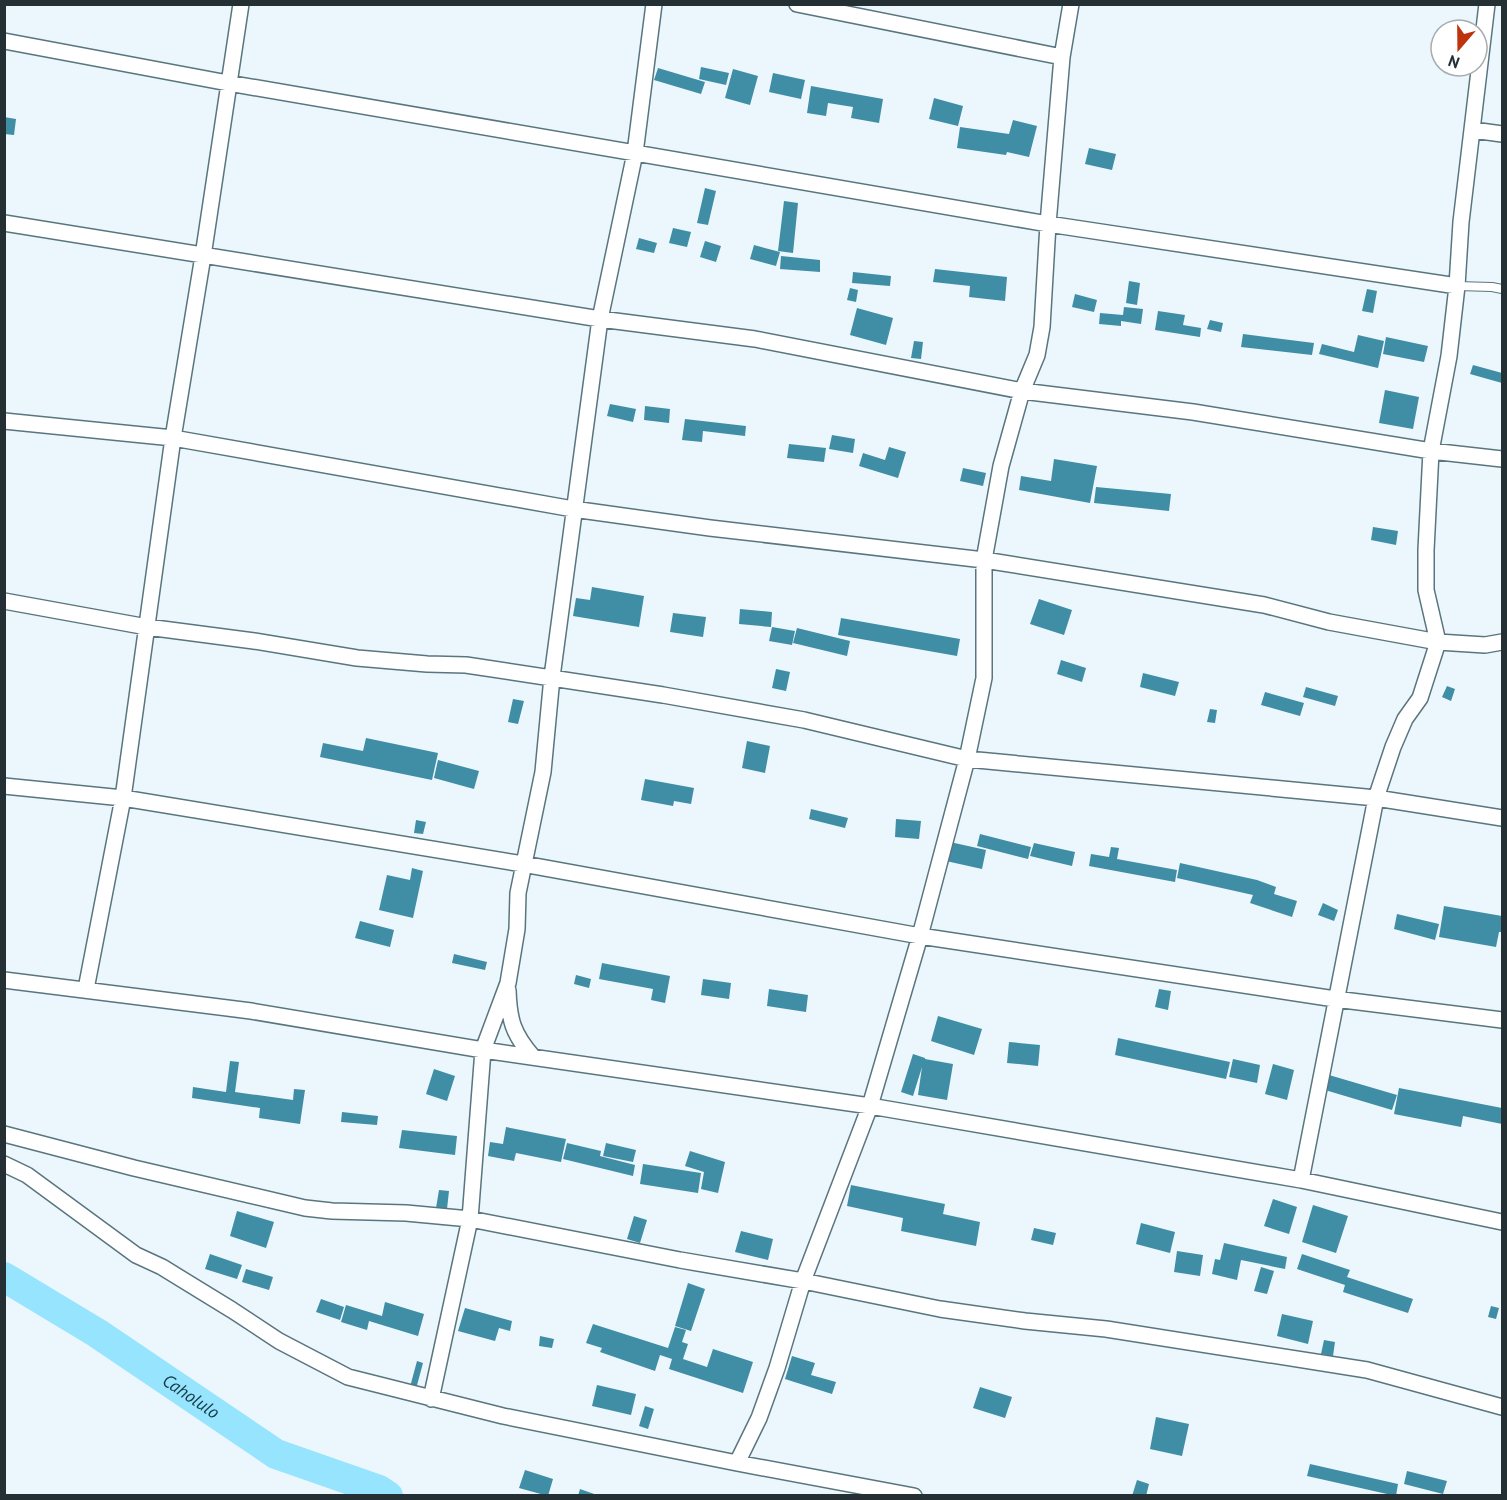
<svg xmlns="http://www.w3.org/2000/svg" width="1507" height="1500" viewBox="0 0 1507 1500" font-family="'PT Sans',sans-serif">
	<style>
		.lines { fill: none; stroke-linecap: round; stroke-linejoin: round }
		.river { stroke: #97e4fe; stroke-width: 30 }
		.building { fill: #408da6 }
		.lane-casing { stroke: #59757f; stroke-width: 10 }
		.street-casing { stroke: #59757f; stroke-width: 18 }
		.lane { stroke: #fff; stroke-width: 8 }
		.street { stroke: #fff; stroke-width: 15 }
		.labels { text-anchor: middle; stroke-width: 4.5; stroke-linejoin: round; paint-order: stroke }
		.water-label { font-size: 18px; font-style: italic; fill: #153a45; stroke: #fff }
	</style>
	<rect width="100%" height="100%" fill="#ebf7fc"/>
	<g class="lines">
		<path class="river" id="s1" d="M4 1277 97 1333 276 1454 379 1490 388 1496"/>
	</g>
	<path class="building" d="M701 67 729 73 726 85 699 79Z
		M658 68 705 82 701 94 654 80Z
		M733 69 758 76 750 105 725 98Z
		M773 73 805 80 801 99 769 92Z
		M811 86 883 99 879 123 851 118 853 107 828 103 826 116 807 113Z
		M934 98 963 106 958 126 929 119Z
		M4 117 16 119 14 135 4 134Z
		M1013 120 1037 126 1029 157 1007 152 1006 155 957 148 960 127 1009 134Z
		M1089 148 1116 154 1112 170 1085 164Z
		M705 188 716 191 708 225 697 223Z
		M784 201 798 203 793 253 778 251Z
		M673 228 691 232 687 247 669 243Z
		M639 238 657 243 654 253 636 249Z
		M705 241 721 246 716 262 700 257Z
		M754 245 780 252 776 266 750 259Z
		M781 256 820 260V272L780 269Z
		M935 269 1007 277 1005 301 969 297 970 286 933 282Z
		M853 272 891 276 890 286 852 283Z
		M1129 281 1140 283 1137 305 1126 303Z
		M850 288 858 290 856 302 847 300Z
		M1367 289 1377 291 1373 313 1362 311Z
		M1075 294 1097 300 1094 312 1072 307Z
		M1124 307 1143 309 1141 324 1121 321V326L1099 324 1100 313 1123 315Z
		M857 308 893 318 886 345 850 335Z
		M1158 311 1185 315 1183 325 1201 328 1200 337 1155 330Z
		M1210 320 1223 323 1221 332 1207 329Z
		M1243 334 1314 343 1312 355 1241 347Z
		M1358 335 1384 341 1378 368 1319 354 1322 344 1354 352Z
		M1386 337 1428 346 1424 362 1383 354Z
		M914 341 923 342 921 359 911 358Z
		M1473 365 1502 373V383L1470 374Z
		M1385 390 1419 397 1413 429 1379 423Z
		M610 404 636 409 633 422 607 416Z
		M645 406 670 409 669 423 644 420Z
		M685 419 746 426 745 436 703 431 702 442 682 440Z
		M832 435 855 439 853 453 829 449Z
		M789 444 826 448 824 462 787 458Z
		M889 447 906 452 898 478 859 466 863 453 885 460Z
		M1054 459 1097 466 1090 503 1019 490 1021 476 1051 481Z
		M963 468 986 473 983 486 960 481Z
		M1096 487 1171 494 1169 511 1094 503Z
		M1373 527 1398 531 1396 545 1371 540Z
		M592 587 644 596 639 627 573 616 576 598 590 600Z
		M1039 599 1072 610 1064 635 1030 624Z
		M740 609 772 612 771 627 739 624Z
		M673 613 706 617 703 637 670 632Z
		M841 618 960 639 957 656 838 635Z
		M772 627 795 631 792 645 769 641Z
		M797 628 850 641 847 656 793 643Z
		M1061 660 1086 668 1082 682 1057 674Z
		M776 669 790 672 786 691 772 688Z
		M1143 673 1179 682 1175 696 1140 687Z
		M1447 686 1455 689 1451 701 1442 697Z
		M1306 687 1338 696 1335 706 1303 697Z
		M1265 692 1304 703 1300 716 1261 705Z
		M513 699 524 701 518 724 508 722Z
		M1210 709 1217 710 1215 723 1207 722Z
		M366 738 438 753 432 780 320 757 323 743 363 751Z
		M747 741 770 746 765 773 742 768Z
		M438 760 479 771 474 789 434 778Z
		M645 779 694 788 691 804 674 801 673 806 641 800Z
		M811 809 848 818 845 828 809 819Z
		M896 819 921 821 919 839 895 837Z
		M416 820 426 822 423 834 414 833Z
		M980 834 1031 847 1028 859 977 846Z
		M950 842 986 850 982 869 946 861Z
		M1034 843 1075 852 1072 866 1030 856Z
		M1111 847 1119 848 1117 859 1177 870 1175 882 1089 866 1091 854 1109 857Z
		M1180 863 1257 880 1276 887 1274 894 1297 901 1292 917 1250 903 1253 895 1177 878Z
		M412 868 423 871 413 918 379 910 387 875 410 880Z
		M1323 903 1338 910 1334 921 1318 915Z
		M1444 906 1502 916V932H1499L1496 947 1439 937Z
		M1397 914 1439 924 1435 940 1394 929Z
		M360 921 394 930 390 947 355 938Z
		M454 954 487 962 485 970 452 963Z
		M602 963 670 976 665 1003 651 1000 653 989 599 979Z
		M576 975 591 979 589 988 574 984Z
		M703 979 731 983 729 999 701 995Z
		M769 989 808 995 806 1012 767 1006Z
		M1159 989 1171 991 1168 1010 1155 1007Z
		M938 1016 982 1029 974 1055 931 1041Z
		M1118 1038 1230 1062 1226 1079 1115 1055Z
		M1009 1042 1040 1045 1038 1066 1007 1063Z
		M913 1054 925 1058V1059L953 1064 947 1100 918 1095 922 1067 913 1096 901 1092Z
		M1233 1059 1260 1065 1257 1083 1229 1077Z
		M230 1061 239 1062 235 1092 293 1100 294 1089 305 1090 300 1124 259 1118 260 1108 192 1098 193 1087 226 1092Z
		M1273 1064 1294 1070 1287 1100 1265 1094Z
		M434 1069 455 1076 447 1101 426 1094Z
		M1329 1075 1397 1095 1392 1110 1325 1090Z
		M1399 1088 1502 1108V1124L1463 1116 1461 1127 1394 1114Z
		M342 1112 378 1116 377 1125 341 1122Z
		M506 1127 566 1139 561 1162 516 1153 514 1161 488 1156 490 1142 503 1144Z
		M402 1130 457 1136 455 1155 399 1148Z
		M567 1143 601 1151 600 1156 635 1165 633 1176 563 1159Z
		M606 1143 636 1150 633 1162 603 1156Z
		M690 1151 725 1162 718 1193 701 1189 704 1172 685 1166Z
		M643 1164 701 1173 698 1193 640 1184Z
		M851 1185 945 1204 943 1214 980 1222 976 1246 901 1231 903 1218 847 1206Z
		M439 1190 449 1191 447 1209 436 1208Z
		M1273 1199 1297 1207 1289 1234 1264 1226Z
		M1313 1205 1348 1216 1336 1253 1302 1242Z
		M237 1211 274 1222 266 1248 230 1236Z
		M634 1216 647 1220 640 1243 627 1239Z
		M1141 1223 1175 1232 1170 1253 1136 1244Z
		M1034 1228 1056 1233 1053 1245 1031 1240Z
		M741 1231 773 1239 768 1260 735 1252Z
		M1224 1243 1287 1257 1285 1269 1241 1260 1237 1280 1212 1274 1215 1259 1220 1260Z
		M1177 1251 1203 1255 1200 1276 1174 1272Z
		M210 1254 242 1265 237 1279 205 1269Z
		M1302 1254 1350 1270 1347 1277 1413 1299 1408 1313 1343 1292 1345 1285 1297 1269Z
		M1261 1267 1274 1271 1267 1294 1254 1291Z
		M246 1269 273 1277 269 1290 242 1282Z
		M688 1283 705 1289 691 1331 675 1326Z
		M321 1299 344 1307 340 1320 316 1312Z
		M385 1302 424 1314 418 1336 369 1321 367 1330 341 1322 346 1305 382 1316Z
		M1491 1306 1499 1308 1496 1319 1488 1317Z
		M465 1308 512 1321 510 1331 499 1328 495 1341 458 1331Z
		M1282 1314 1313 1321 1308 1344 1277 1336Z
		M593 1324 668 1348 675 1327 686 1330 682 1342 688 1344 683 1359 707 1367 713 1349 753 1362 743 1393 669 1369 672 1359 660 1355 655 1371 600 1352 602 1348 586 1343Z
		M540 1336 554 1339 552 1348 539 1346Z
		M1324 1340 1335 1342 1333 1356 1321 1354Z
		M792 1356 815 1363 811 1375 836 1382 832 1394 785 1379Z
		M417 1361 423 1363 416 1389 410 1387Z
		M597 1385 636 1394 631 1415 592 1406Z
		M980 1387 1012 1397 1005 1418 973 1408Z
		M645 1406 654 1409 648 1429 639 1426Z
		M1156 1417 1189 1424 1182 1456 1150 1449Z
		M1310 1464 1398 1484 1396 1496 1307 1476Z
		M525 1470 553 1479 548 1496 519 1488Z
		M1407 1471 1447 1481 1443 1494 1404 1484Z
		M1137 1480 1149 1484 1146 1496H1132Z
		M580 1489 597 1495V1496H578Z"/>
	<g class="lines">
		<defs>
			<path id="lane" d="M1457 286 1492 287 1502 289"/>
			<path id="street" d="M797 4 1062 57
				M4 41 228 83 1048 224 1457 286
				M1473 130 1502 134
				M4 223 600 319 755 339 1022 391 1193 412 1431 451 1502 459
				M4 421 173 438 573 509 710 528 984 560 1264 605 1329 622 1438 642 1485 645 1502 642
				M4 601 147 627 254 641 357 658 427 664 466 665 663 695 804 720 967 759 984 678V560L1001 466 1022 391 1037 355 1042 327 1048 224 1062 57 1071 4
				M4 786 123 798 523 864 920 936 1335 999 1502 1020
				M4 980 251 1011 483 1050 870 1106 1301 1180 1502 1222
				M86 989 123 798 173 438 203 256 241 4
				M508 990C509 1020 513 1034 533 1057
				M4 1134 134 1168 305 1208 332 1211 406 1213 470 1219 680 1260 803 1281 940 1309 1025 1321 1106 1329 1367 1370 1502 1407
				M4 1164 27 1175 136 1255 162 1267 232 1310 279 1341 348 1377 503 1416 737 1463 914 1496
				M1301 1180 1376 798 1502 818
				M431 1399 470 1219 483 1050 508 983 517 929 518 893 543 772 552 677 600 319 635 153 654 4
				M737 1463 759 1418 777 1368 803 1281 870 1106 920 936 967 759 1376 798 1393 747 1405 719 1420 698 1438 642 1426 590V550L1431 451 1449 356 1457 286 1461 222 1487 4"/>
		</defs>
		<use href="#lane" class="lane-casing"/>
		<use href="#street" class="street-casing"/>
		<use href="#lane" class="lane"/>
		<use href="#street" class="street"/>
	</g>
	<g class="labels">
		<g class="water-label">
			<text dy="6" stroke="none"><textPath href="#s1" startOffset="222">Caholulo</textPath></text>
		</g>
	</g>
	<rect width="1507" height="1500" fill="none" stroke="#243034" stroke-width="12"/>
	<g transform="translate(1459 48) rotate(200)"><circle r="28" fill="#ffffff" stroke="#a7acae" stroke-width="1.5"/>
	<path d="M0-4.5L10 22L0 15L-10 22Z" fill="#bd340c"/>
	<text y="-9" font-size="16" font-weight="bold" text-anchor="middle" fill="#243034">N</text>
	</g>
</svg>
